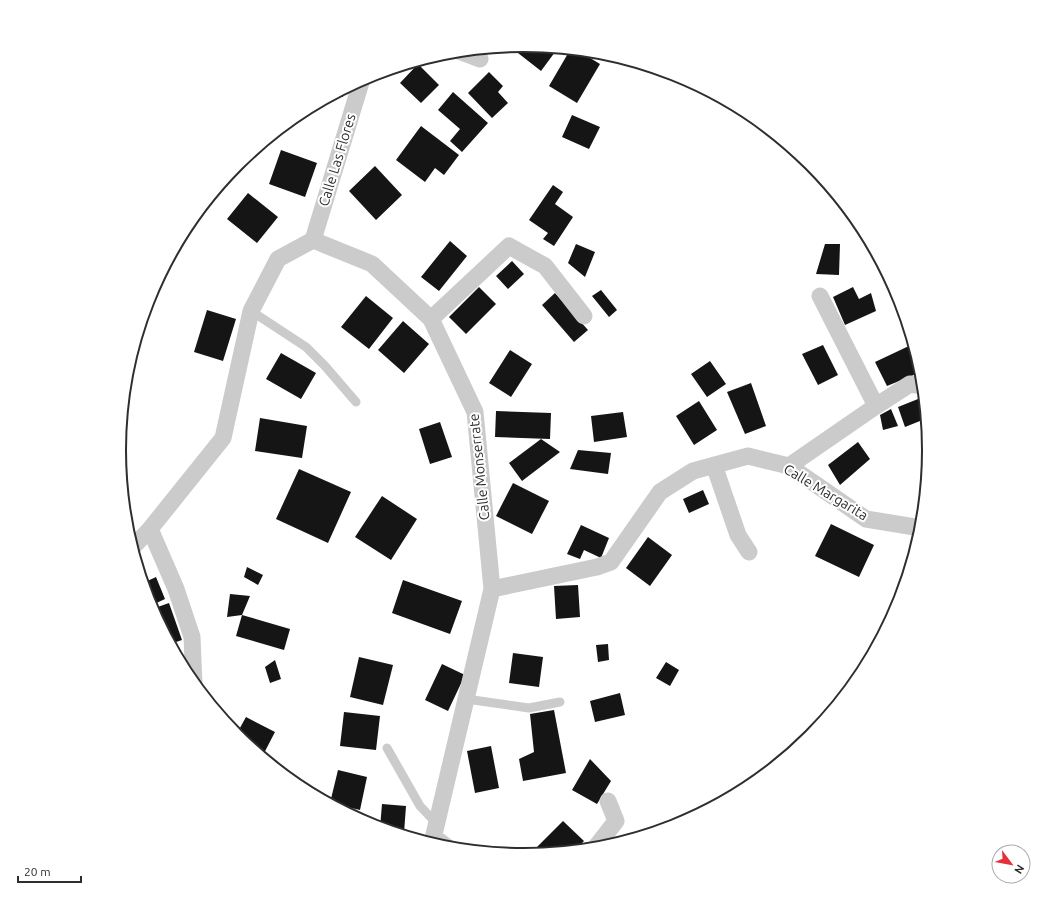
<svg xmlns="http://www.w3.org/2000/svg" width="1047" height="900" viewBox="0 0 1047 900" font-family="Ubuntu,sans-serif">
	<style>
		.building { fill: #151515 }
		.lines { fill: none; stroke-linecap: round; stroke-linejoin: round }
		.service { stroke: #cbcbcb; stroke-width: 9 }
		.minor { stroke: #cbcbcb; stroke-width: 17 }
		.labels { text-anchor: middle; stroke-width: 4; stroke-linejoin: round; paint-order: stroke }
		.street-label { font-size: 14px; fill: #2e2e2e; stroke: #fff }
		.rim { fill: none; stroke: #2e2e2e; stroke-width: 2 }
	</style>
	<rect width="100%" height="100%" fill="#fff"/>
	<path class="building" d="M524 45 544 47 558 48 541 71 518 53Z
		M570 50H577L600 64 577 103 549 86Z
		M418 64 439 85 421 103 400 83Z
		M489 72 503 86 498 92 508 103 492 118 468 93Z
		M344 89 343 97 332 95H333Z
		M453 92 488 123 462 152 450 141 460 129 438 110Z
		M572 115 600 127 589 149 562 137Z
		M421 126 459 155 444 175 435 168 425 182 396 160Z
		M281 150 317 163 305 197 269 184Z
		M375 166 402 195 376 220 349 191Z
		M553 185 563 192 555 204 573 217 554 246 543 239 548 233 529 220Z
		M248 193 278 217 257 243 227 219Z
		M450 241 467 256 439 291 421 277Z
		M576 244 595 252 585 277 568 263Z
		M825 244H840L839 275 816 274Z
		M512 261 524 274 508 289 496 276Z
		M479 287 496 304 466 334 449 317Z
		M853 287 859 299 871 293 876 311 845 325 833 297Z
		M601 290 617 310 609 317 592 296Z
		M555 293 588 330 574 342 542 305Z
		M366 296 393 318 369 349 341 327Z
		M207 310 236 319 223 361 194 352Z
		M403 321 429 344 404 373 378 350Z
		M823 345 838 375 818 385 802 354Z
		M911 345 917 357 921 372 887 386 875 362Z
		M510 350 532 364 511 397 489 383Z
		M281 353 316 373 301 399 266 379Z
		M710 361 726 384 707 397 691 374Z
		M751 383 766 426 745 434 727 392Z
		M923 397 925 419 905 427 898 407Z
		M699 401 717 430 694 445 676 416Z
		M891 409 898 426 883 430 880 415Z
		M496 411 551 413 550 439 495 437Z
		M623 412 627 437 594 442 591 416Z
		M260 418 307 426 302 458 255 451Z
		M440 422 452 457 430 464 419 429Z
		M541 439 560 452 522 481 509 463Z
		M858 442 870 459 840 485 828 465Z
		M578 450 611 453 608 474 570 469Z
		M299 469 351 492 328 543 276 519Z
		M513 483 549 501 532 534 496 516Z
		M703 490 709 504 689 513 683 499Z
		M382 496 417 519 391 560 355 537Z
		M831 524 874 545 859 577 815 556Z
		M581 525 609 538 601 558 584 550 580 559 567 554Z
		M648 537 672 555 650 586 626 568Z
		M247 567 263 575 258 585 244 577Z
		M156 577 165 599 150 606 143 583Z
		M403 580 462 601 450 634 392 613Z
		M578 585 580 617 556 619 554 586Z
		M230 594 250 596 242 615 227 617Z
		M169 603 182 640 170 644 152 609Z
		M242 615 290 629 284 650 236 636Z
		M608 644 609 660 598 662 596 645Z
		M513 653 543 657 539 687 509 683Z
		M359 657 393 665 383 705 350 697Z
		M275 660 281 679 270 683 265 667Z
		M666 662 679 670 670 686 656 678Z
		M442 664 465 675 448 711 425 700Z
		M620 693 625 715 595 722 590 701Z
		M554 710 566 773 523 781 519 759 534 752 530 714Z
		M344 712 380 716 376 750 340 746Z
		M246 717 275 732 262 757 236 735Z
		M491 746 499 788 475 793 467 751Z
		M590 759 611 781 597 804 572 790Z
		M338 770 367 777 360 810 330 803Z
		M382 804 406 806 404 833 394 832 380 828Z
		M563 821 584 841 575 850 542 853 536 848Z"/>
	<g class="lines">
		<path class="service" d="M251 311 306 347 325 366 356 402
			M466 699 529 708 560 702
			M387 748 420 806 437 824"/>
		<path class="minor" d="M459 51 480 59
			M313 240 372 264 431 319 475 412 492 589 432 843
			M313 240 362 79
			M820 296 876 406
			M431 319 509 246 545 266 584 316
			M714 465 738 535 749 552
			M789 466 876 406 910 384 922 386
			M150 529 176 589 192 637 194 684
			M132 548 150 529 223 438 251 311 278 259 313 240
			M492 589 597 567 611 562 660 492 693 471 748 456 789 466 866 519 921 528
			M434 837 447 847
			M595 848 616 821 608 801"/>
	</g>
	<g class="labels">
		<g class="street-label">
			<text transform="translate(337 160) rotate(-73)" y="5">Calle Las Flores</text>
			<text transform="translate(479 467) rotate(-96)" y="5">Calle Monserrate</text>
			<text transform="translate(826 492) rotate(31)" y="5">Calle Margarita</text>
		</g>
	</g>
	<path d="M0 0H1047V900H0ZM126 450a398 398 0 1 1 796 0a398 398 0 1 1-796 0Z" fill="#fff" fill-rule="evenodd"/>
	<path class="rim" d="M126 450a398 398 0 1 1 796 0a398 398 0 1 1-796 0Z"/>
	<g transform="translate(1011 864) rotate(122)"><circle r="19" fill="#ffffff" stroke="#ababab"/>
	<path d="M0-3L7 15L0 10L-7 15Z" fill="#e5313a"/>
	<text y="-6" font-size="11" font-weight="bold" text-anchor="middle" fill="#2e2e2e">N</text>
	</g>
	<path d="M18 876v6h63v-6" fill="none" stroke="#2e2e2e" stroke-width="2"/>
	<text x="24" y="876" font-size="12" fill="#2e2e2e" stroke="#ffffff" stroke-width="3" paint-order="stroke">20 m</text>
</svg>
